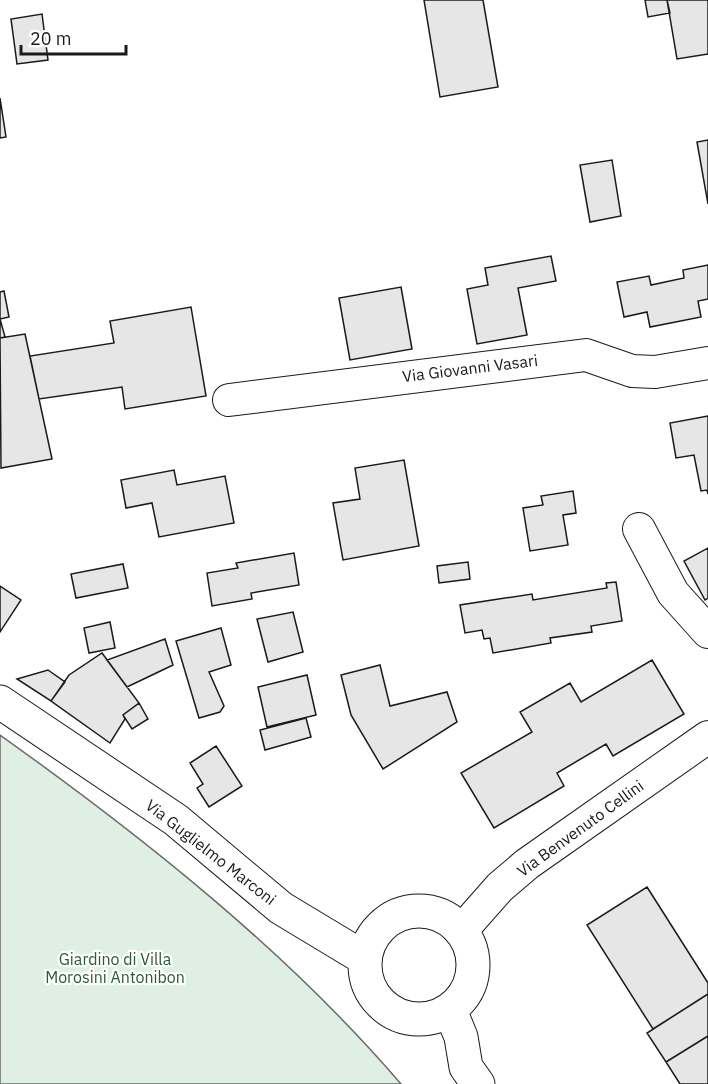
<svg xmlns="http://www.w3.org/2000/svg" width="708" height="1084" viewBox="0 0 708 1084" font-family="'IBM Plex Sans',sans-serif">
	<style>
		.green { fill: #e0efe3; stroke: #6a6a6a; stroke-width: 1.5 }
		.building { fill: #e6e6e6; stroke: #1a1a1a; stroke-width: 1.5 }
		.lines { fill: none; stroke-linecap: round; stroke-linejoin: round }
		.street-casing { stroke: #1a1a1a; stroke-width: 34 }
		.secondary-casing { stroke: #1a1a1a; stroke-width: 35 }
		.street { stroke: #fff; stroke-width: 32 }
		.secondary { stroke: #fff; stroke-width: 33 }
		.labels { text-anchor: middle; stroke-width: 4.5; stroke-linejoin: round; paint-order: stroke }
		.street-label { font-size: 16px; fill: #1a1a1a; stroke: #fff }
		.park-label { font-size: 16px; fill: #2b5a34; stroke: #fff }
	</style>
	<rect width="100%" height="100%" fill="#fff"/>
	<path class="green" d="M0 735C143 837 287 951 401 1084H0Z"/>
	<path class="building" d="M424 0H483L498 87 440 97Z
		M645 0H667L670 13 648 17Z
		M667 0H708V54L677 59Z
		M42 14 48 60 17 64 11 19Z
		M0 98 6 137 0 138Z
		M708 140V204L697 142Z
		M612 160 621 216 590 222 580 165Z
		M551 256 556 281 518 288 527 335 477 344 467 289 488 285 485 268Z
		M708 265V299L698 301 701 317 650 327 647 312 624 317 617 282 649 276 651 285 684 278 683 270Z
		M401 287 412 349 350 360 339 298Z
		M4 291 9 317 0 319 5 337 0 338V292Z
		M191 307 206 396 125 409 122 387 39 399 30 356 114 343 110 321Z
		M25 334 52 459 1 468 0 338Z
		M708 416V494L707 490 701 491 694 455 676 458 670 423Z
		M404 460 419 546 343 560 333 503 360 499 355 468Z
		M174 470 177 485 225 476 234 523 159 537 152 503 126 508 121 480Z
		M573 491 576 513 563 515 568 545 530 551 523 508 543 505 541 496Z
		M708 548V598L705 600 684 561Z
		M294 553 299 585 251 593 252 599 212 606 207 573 238 568 236 563Z
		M468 562 470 579 439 583 437 566Z
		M123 564 128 588 76 598 71 574Z
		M616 582 622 621 591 626 592 632 550 638 551 643 493 653 490 638 484 639 482 630 465 633 460 605 532 594 533 600 607 588 606 583Z
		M0 586 21 600 0 632Z
		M293 612 303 652 268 662 257 619Z
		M110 622 115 648 89 653 84 628Z
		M221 628 231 665 209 672 224 706 220 712 199 718 176 641Z
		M165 639 173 665 127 687 107 660Z
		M102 653 139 703 123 715 125 719 110 743 51 701 69 675Z
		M652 660 684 714 613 756 606 744 557 773 564 786 494 828 461 773 532 732 520 712 570 683 581 702Z
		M380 665 390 706 447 692 457 722 383 769 351 715 341 675Z
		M48 670 65 682 51 701 17 679Z
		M307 675 316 715 267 727 258 687Z
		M139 703 148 719 132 729 123 715Z
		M306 718 311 737 265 750 260 730Z
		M216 746 242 786 209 807 197 788 203 784 190 763Z
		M647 887 708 983V994L653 1029 587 925Z
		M708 994V1036L666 1062 647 1033Z
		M708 1036V1084H680L666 1062Z"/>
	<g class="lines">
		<defs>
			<path id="street" d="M229 400 586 355 632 371 655 372 708 363
				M639 529 673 593 708 632
				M462 930 500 887 527 864 708 737"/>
			<path id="secondary" d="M0 702 176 820 281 908 364 958
				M365 965a54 54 0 1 1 108 0a54 54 0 1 1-108 0Z
				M450 1010 461 1037 466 1067 478 1084"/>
		</defs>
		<use href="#street" class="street-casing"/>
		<use href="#secondary" class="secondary-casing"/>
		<use href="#street" class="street"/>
		<use href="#secondary" class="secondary"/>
	</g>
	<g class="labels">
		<g class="street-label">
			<text transform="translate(470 368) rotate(-7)" y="6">Via Giovanni Vasari</text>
			<text transform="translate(580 828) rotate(-36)" y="6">Via Benvenuto Cellini</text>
			<text transform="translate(211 852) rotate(38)" y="6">Via Guglielmo Marconi</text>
		</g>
		<g class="park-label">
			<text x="115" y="965">Giardino di Villa<tspan x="115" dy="18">Morosini Antonibon</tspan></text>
		</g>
	</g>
	<path d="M21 45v9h105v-9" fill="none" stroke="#1a1a1a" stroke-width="3"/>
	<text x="30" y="45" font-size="18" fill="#1a1a1a" stroke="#ffffff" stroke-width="4.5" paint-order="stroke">20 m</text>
</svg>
